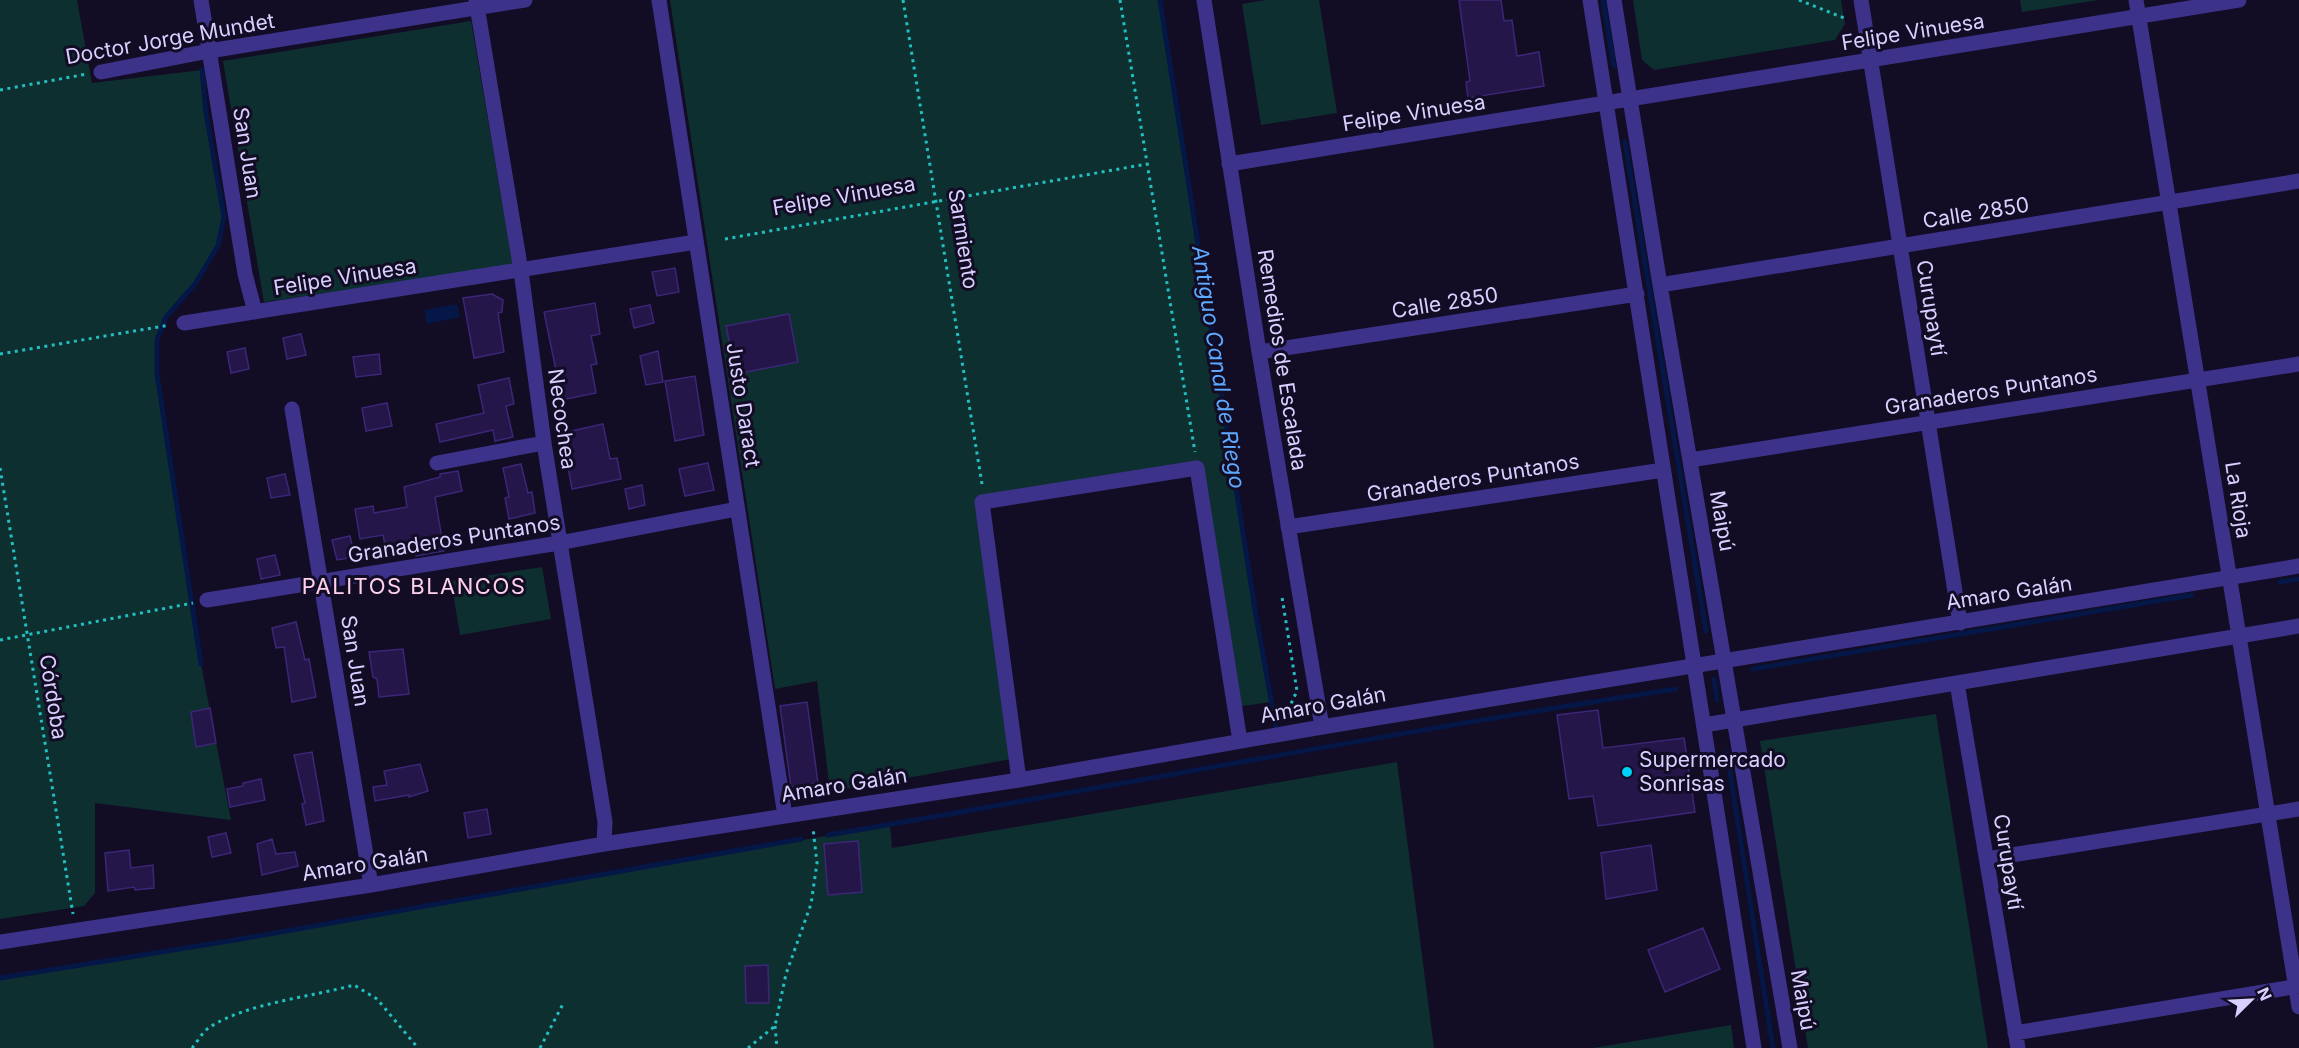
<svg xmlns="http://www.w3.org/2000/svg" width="2299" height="1048" viewBox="0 0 2299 1048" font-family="Inter,sans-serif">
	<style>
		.green { fill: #0e2f30 }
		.water { fill: #041746 }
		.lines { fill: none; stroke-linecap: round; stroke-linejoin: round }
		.stream { stroke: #041746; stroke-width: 5 }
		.building { fill: #241648; stroke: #3c2677; stroke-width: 1.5 }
		.path { stroke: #22bfc2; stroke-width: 3; stroke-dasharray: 3 4.5; stroke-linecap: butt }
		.minor { stroke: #3c3289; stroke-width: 15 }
		.poi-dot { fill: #00cffb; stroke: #120c25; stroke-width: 2 }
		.labels { text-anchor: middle; stroke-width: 6; stroke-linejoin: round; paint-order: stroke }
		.street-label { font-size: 21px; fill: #d9d0ff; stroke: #120c25 }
		.poi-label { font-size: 21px; fill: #d9d0ff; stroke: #120c25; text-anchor: start }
		.water-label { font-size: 22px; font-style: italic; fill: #5ea9ff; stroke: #120c25 }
		.neighbourhood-label { font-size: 22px; letter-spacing: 1.5px; fill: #ffd2eb; stroke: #120c25 }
	</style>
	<rect width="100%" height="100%" fill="#120c25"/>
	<path class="green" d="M0 0H77L92 83 202 70 206 113 224 217 218 246 195 284 166 317 157 340V374L201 664 231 820 95 803V893L84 906 0 919Z
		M670 0H1158L1271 702 1236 707 1197 469 983 502 1017 758 830 792 817 681 775 689Z
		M1266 0H1319L1337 113 1261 125 1242 4Z
		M1633 0H1841L1845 24 1835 40 1654 70 1642 60Z
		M2020 0H2098L2022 12Z
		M471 21 513 266 264 302 223 61Z
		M542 567 551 619 460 635 451 581Z
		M1936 714 1988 1048H1808L1760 741Z
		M1397 762 1434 1048H0V978L890 825 892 848Z
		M1731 1025 1734 1048H1593Z"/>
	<path class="water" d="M457 304 460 317 427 324 424 310Z"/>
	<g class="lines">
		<path class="stream" d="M1160 0 1255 610 1277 733
			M1603 0 1614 66
			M1625 142 1706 631
			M2280 582 2299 579
			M201 664 157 374V340L166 317 195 284 218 246 224 217 206 113 202 70
			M1753 669 2192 595
			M1714 679 1717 700
			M1727 753 1773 1048
			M828 835C1111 787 1392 732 1676 689
			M0 978 241 939 801 839"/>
	</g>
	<path class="building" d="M1459 0H1501L1504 21 1512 20 1517 56 1539 52 1544 86 1468 98 1466 82 1470 81Z
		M675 268 679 292 657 296 652 272Z
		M492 294 503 300 502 312 498 313 504 352 474 358 463 298Z
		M595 303 600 334 591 336 597 364 591 365 596 393 556 401 552 381 558 380 544 312Z
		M650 305 654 323 634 328 630 309Z
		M789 314 798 362 736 374 726 326Z
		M301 334 306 355 287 359 283 338Z
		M245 348 249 369 231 373 227 352Z
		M658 351 663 382 646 385 640 356Z
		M379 354 381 374 356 377 353 357Z
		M695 376 704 435 675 441 665 381Z
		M509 378 514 404 506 406 513 437 495 441 493 430 440 442 436 424 484 413 478 385Z
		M387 403 392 426 366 431 362 408Z
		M603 424 610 459 617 458 621 479 572 489 562 433Z
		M708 463 714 490 685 496 679 469Z
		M521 464 528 493 532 492 535 513 509 519 505 498 509 497 503 468Z
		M458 471 462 491 435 497 444 551 416 556 414 545 386 550 383 535 360 539 355 509 373 506 374 513 407 507 404 487 440 477V474Z
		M285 474 290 495 271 498 267 478Z
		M642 485 645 505 629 509 625 489Z
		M350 536 355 557 337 560 332 540Z
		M275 555 280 575 261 579 257 559Z
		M296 622 305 660 309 659 316 697 292 702 284 647 276 648 272 628Z
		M403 649 409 694 379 697 377 679 373 677 369 652Z
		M807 702 818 783 791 787 780 706Z
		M210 708 216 743 196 747 191 712Z
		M1598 710 1603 748 1684 738 1695 812 1598 826 1593 796 1569 799 1557 715Z
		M312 752 324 821 306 825 302 804 305 803 294 755Z
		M420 764 428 791 409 797V795L375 801 373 787 387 785 384 771Z
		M261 779 265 800 230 807 227 789 243 786V783Z
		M487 809 491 834 468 838 464 813Z
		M226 833 231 853 212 857 208 837Z
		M272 839 276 854 295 852 298 866 262 875 257 844Z
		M858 841 862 892 828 895 824 844Z
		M1651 845 1657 890 1606 899 1601 853Z
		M129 850 131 868 153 865 154 888 135 890 134 887 108 891 105 853Z
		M1703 928 1720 969 1665 992 1648 950Z
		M768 965 769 1003H746L745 966Z"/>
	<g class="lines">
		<path class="path" d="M903 0 982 484
			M1120 0 1195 452
			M1799 0 1844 18
			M0 90 87 74
			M725 239 1147 164
			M0 354 170 325
			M0 468 73 914
			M0 640 193 603
			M1264 714 1290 706 1297 691 1282 597
			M775 1026 777 1048
			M192 1048C198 1041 203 1031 210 1027 247 1003 311 997 354 985L377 999 418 1048
			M540 1048 564 1002
			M748 1048 775 1026 786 974 811 904 817 863 813 828"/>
		<path class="minor" d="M201 0 245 274 255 312
			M476 0 521 271 544 443 605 822 604 844
			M659 0 785 816
			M1204 0 1259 352 1322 727
			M1590 0 1754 1048
			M1614 0 1660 285 1790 1048
			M1861 0 1960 623
			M2136 0 2299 1007
			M101 72 209 51 525 0
			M1229 164 2239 0
			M1660 285 2299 181
			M184 323 696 242
			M1259 352 1637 294
			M292 409 371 885
			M1690 460 2299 364
			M437 463 544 443
			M1288 527 1663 470
			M207 600 559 543 737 509
			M1957 683 2018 1048
			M1704 725 2299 626
			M1019 780 982 502 1197 468 1240 741
			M1987 859 2299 809
			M0 942 371 885 604 844 1019 780 1322 727 2299 566
			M2015 1033 2299 986"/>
	</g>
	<circle class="poi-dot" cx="1627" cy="772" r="6"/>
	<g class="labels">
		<g class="street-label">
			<text transform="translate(1913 32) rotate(-9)" y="7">Felipe Vinuesa</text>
			<text transform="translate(170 39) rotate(-10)" y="7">Doctor Jorge Mundet</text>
			<text transform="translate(1414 113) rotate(-9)" y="7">Felipe Vinuesa</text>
			<text transform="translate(247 153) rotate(81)" y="7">San Juan</text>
			<text transform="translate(844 196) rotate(-10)" y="7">Felipe Vinuesa</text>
			<text transform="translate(1976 213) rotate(-9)" y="7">Calle 2850</text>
			<text transform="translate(963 239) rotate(81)" y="7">Sarmiento</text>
			<text transform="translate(345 277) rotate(-9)" y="7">Felipe Vinuesa</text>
			<text transform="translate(1445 303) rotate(-9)" y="7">Calle 2850</text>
			<text transform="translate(1931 308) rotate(81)" y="7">Curupaytí</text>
			<text transform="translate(1282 360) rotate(81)" y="7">Remedios de Escalada</text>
			<text transform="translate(1991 391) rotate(-9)" y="7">Granaderos Puntanos</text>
			<text transform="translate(743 405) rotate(81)" y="7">Justo Daract</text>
			<text transform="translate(562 419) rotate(82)" y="7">Necochea</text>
			<text transform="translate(1473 478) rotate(-9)" y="7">Granaderos Puntanos</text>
			<text transform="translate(2238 500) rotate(81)" y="7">La Rioja</text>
			<text transform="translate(1722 521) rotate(80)" y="7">Maipú</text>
			<text transform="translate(454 539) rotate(-9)" y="7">Granaderos Puntanos</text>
			<text transform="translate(2009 593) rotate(-9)" y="7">Amaro Galán</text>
			<text transform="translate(355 661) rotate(81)" y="7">San Juan</text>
			<text transform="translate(53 697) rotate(81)" y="7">Córdoba</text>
			<text transform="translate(1323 705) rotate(-10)" y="7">Amaro Galán</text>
			<text transform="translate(844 785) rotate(-9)" y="7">Amaro Galán</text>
			<text transform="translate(2008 862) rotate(81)" y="7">Curupaytí</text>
			<text transform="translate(365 864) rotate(-9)" y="7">Amaro Galán</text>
			<text transform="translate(1803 1000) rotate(80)" y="7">Maipú</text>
		</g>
		<g class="poi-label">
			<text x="1639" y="767">Supermercado<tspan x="1639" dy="24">Sonrisas</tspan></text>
		</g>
		<g class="water-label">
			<text transform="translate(1219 367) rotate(81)" y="8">Antiguo Canal de Riego</text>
		</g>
		<g class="neighbourhood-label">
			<text x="414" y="594">PALITOS BLANCOS</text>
		</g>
	</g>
	<g transform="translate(2251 1000) rotate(66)" stroke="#120c25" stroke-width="4.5" paint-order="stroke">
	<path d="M0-4.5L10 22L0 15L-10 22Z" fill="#d9d0ff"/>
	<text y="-9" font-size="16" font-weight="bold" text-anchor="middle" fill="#d9d0ff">N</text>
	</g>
</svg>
